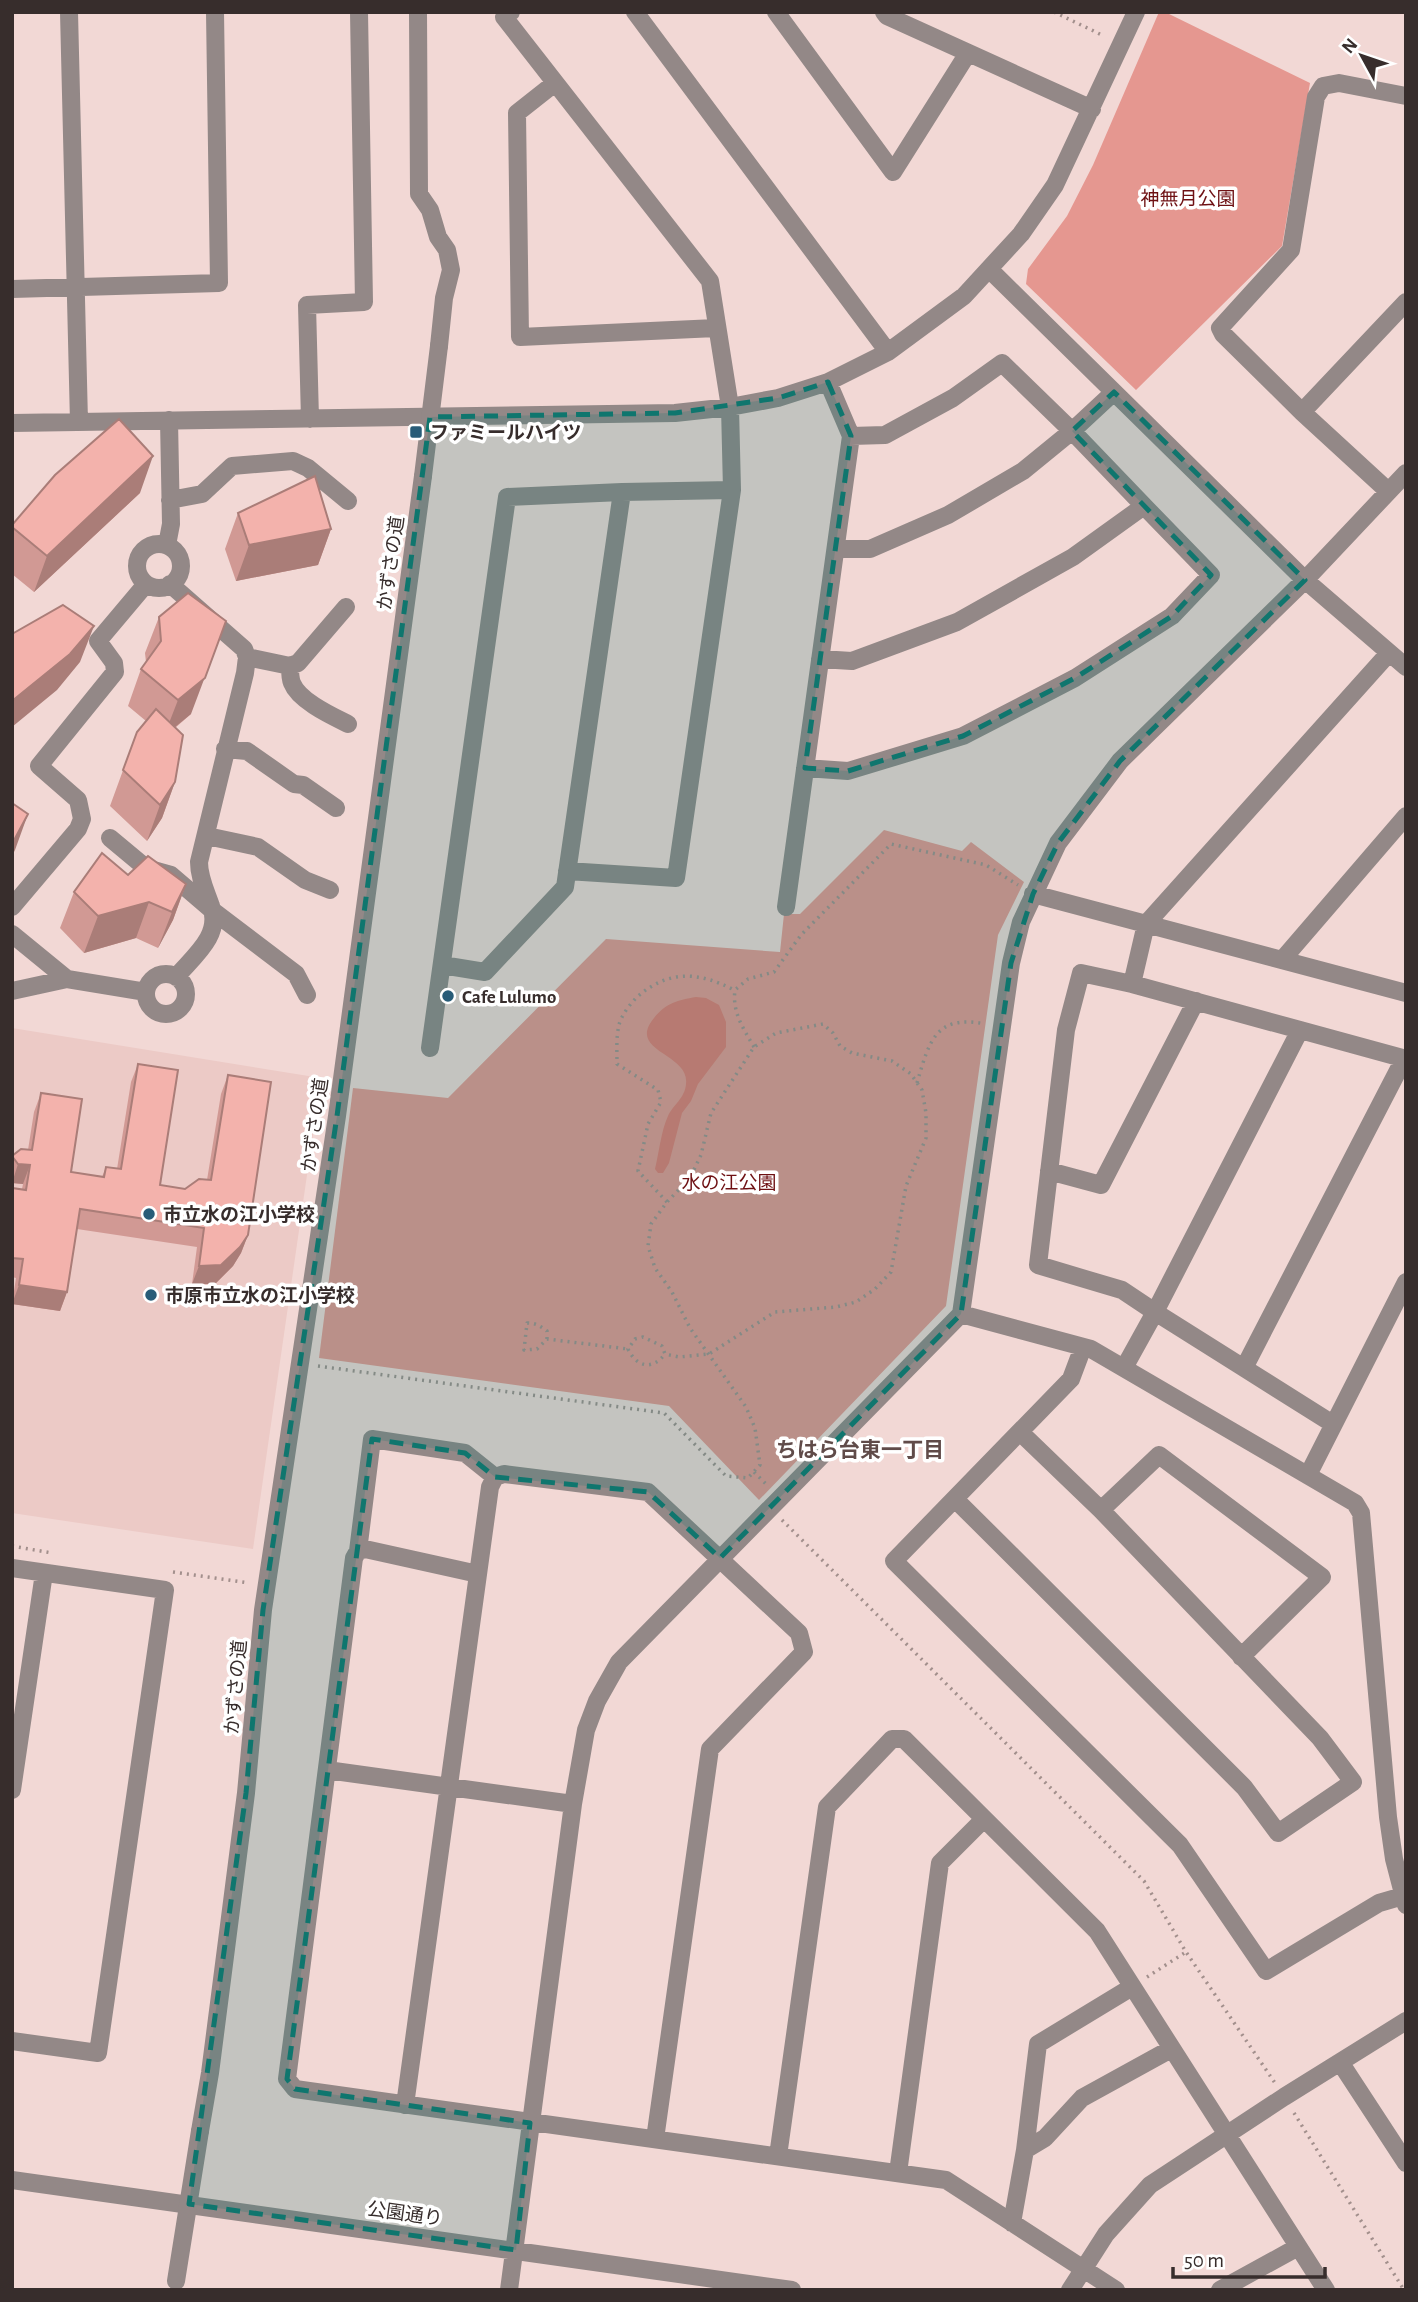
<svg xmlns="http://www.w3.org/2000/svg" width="1418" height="2302" viewBox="0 0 1418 2302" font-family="'Alegreya Sans','Noto Sans JP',sans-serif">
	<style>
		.built { fill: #eccac6 }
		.green { fill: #e59790 }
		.water { fill: #e27b73 }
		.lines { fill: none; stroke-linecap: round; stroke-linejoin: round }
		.path { stroke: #a28f8c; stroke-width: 3.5; stroke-dasharray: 2 5; stroke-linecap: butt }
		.minor { stroke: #938887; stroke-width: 18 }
		.minor-bridge { stroke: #938887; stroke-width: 18 }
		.wall { fill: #d19994 }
		.shaded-wall { fill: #aa7d78 }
		.building { fill: #f3b2ac; stroke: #aa7d78; stroke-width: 2 }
		.marked { fill: #0f766e; fill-opacity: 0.2; stroke: #0f766e; stroke-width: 5; stroke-dasharray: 14 9; stroke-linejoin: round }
		.poi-dot { fill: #285c78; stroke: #fff; stroke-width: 2.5 }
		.labels { text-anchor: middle; stroke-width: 7; stroke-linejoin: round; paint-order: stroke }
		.park-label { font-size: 19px; fill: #6e1013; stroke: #fff }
		.poi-label { font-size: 19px; font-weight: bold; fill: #372d2c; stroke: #fff; text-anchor: start }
		.street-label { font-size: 19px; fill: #372d2c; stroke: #fff }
		.neighbourhood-label { font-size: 21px; font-weight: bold; fill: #604b49; stroke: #fff }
	</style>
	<rect width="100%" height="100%" fill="#f2d8d5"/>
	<path class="built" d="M12 1028 321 1078 253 1549 12 1513Z"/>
	<path class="green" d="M1159 12H1165L1310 83 1282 246 1136 390 1026 284 1028 269 1067 216 1093 165Z
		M884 830 962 851 971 842 1024 882 998 935 946 1306 759 1500 669 1406 319 1358 353 1088 448 1098 606 939 780 952 784 914H800Z"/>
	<path class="water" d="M696 997 706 998 719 1005 726 1022V1047L698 1084 691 1101 682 1113 669 1163 663 1173H658L655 1169C659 1153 661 1131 668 1116 673 1105 685 1098 686 1084 690 1053 626 1052 654 1018 666 1003 678 1000 696 997Z"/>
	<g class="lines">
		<path class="path" d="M1054 12 1104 36
			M754 1047C743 1028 732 1012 735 990L748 979 774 972 801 935 891 844 986 865 1018 885
			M917 1083C929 1042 935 1014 985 1024
			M667 1202 638 1171 648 1124 661 1102 658 1090 617 1064C617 1051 616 1038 619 1025 621 1016 630 1004 637 997 668 970 698 971 734 990
			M547 1339V1331C540 1326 536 1323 527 1323L524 1350 537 1349 547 1339 628 1349
			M318 1366 664 1413 726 1476 748 1478 760 1465 755 1428 746 1407 690 1328 672 1292 655 1268 648 1246 651 1224 667 1202 690 1178 701 1155 711 1113 754 1047 776 1033 823 1024 833 1033 840 1046 852 1053 892 1061 911 1074 922 1090 926 1113V1138L906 1186 891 1272 875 1289 856 1302 836 1307 775 1312 709 1354 679 1357 665 1354 662 1346 643 1337 635 1339 628 1349C637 1368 653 1370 665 1354
			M754 1472 767 1485
			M782 1520 1144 1881 1186 1952 1275 2083
			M12 1546 52 1553
			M173 1572 249 1583
			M1147 1977 1186 1952
			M1294 2113 1404 2290"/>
		<path class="minor" d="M69 12 79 422
			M418 12 419 194 430 210 438 237 447 250 451 270 444 298 439 346
			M511 12 504 17 710 281 730 407 732 490 676 878 567 871
			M635 12 888 352
			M776 12 893 172 968 53
			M884 12 887 16 1092 109
			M555 83 517 113 520 337 716 328
			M990 270 1305 580 1406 667
			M12 289 219 283 215 12
			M828 382 851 436 885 435 953 398 1002 363 1072 431 1114 392
			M1302 412 1406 302
			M310 419 307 305 364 302 359 12
			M12 423 675 413 730 407 778 398 828 382 888 352 964 296 1021 234 1055 185 1136 12
			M1388 491 1302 412 1223 334 1220 328 1291 250 1316 97 1323 86 1339 83 1406 96
			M170 500 202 494 232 466 293 461 308 468 348 501
			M137 566a22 22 0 1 1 44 0a22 22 0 1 1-44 0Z
			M167 545 171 524 169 420
			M836 549H870L948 515 1023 471 1072 431 1144 506
			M170 584 244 649 247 657 245 673 199 862C199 878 206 891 211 906 222 935 194 956 176 977
			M1389 653 1146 924 1132 984 1406 1059
			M247 657 290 666 298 663 346 607
			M290 666C290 671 290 678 292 683 299 701 332 716 348 724
			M225 749 247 751 294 784 303 785 336 808
			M805 768 848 771 963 736 1075 678 1172 616 1211 575 1144 506 1073 557 957 622 852 661 820 659
			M207 836 258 847 305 880 330 890
			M110 838 146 868 171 875 213 911 296 974 307 995
			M1033 894 1406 993
			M12 907 78 829 82 819 78 800 39 766 115 672 114 663 98 641 146 584
			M786 907 851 436
			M12 934 67 979
			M1282 960 1406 816
			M442 965 485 972 565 887 622 492 732 490
			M146 994a20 20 0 1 1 40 0a20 20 0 1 1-40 0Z
			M12 991 67 979 146 992
			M430 1048 507 497 622 492
			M1049 1171 1101 1185 1196 1001
			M961 1314 1091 1349 1355 1503 1361 1513 1388 1817 1394 1859 1406 1905
			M1083 1347 1071 1379 894 1561 1180 1845 1266 1971 1379 1903 1403 1896
			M1124 1368 1155 1312 1122 1290 1038 1265 1066 1030 1081 973 1132 984
			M1244 1368 1155 1312 1300 1030
			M1333 1424 1244 1368 1404 1059
			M1308 1475 1406 1282
			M955 1499 1244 1787 1278 1833 1353 1782 1320 1738 1101 1510 1020 1432
			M1101 1510 1159 1455 1322 1577 1241 1657
			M358 1551 372 1439 465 1453 495 1477
			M12 1568 165 1590 98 2053 12 2041
			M478 1574 365 1549 358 1551 354 1558 287 2079 295 2089 946 2180 1116 2290
			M327 1770 573 1804
			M12 1790 44 1573
			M1340 2062 1406 2163
			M405 2105 490 1487 495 1477 504 1474 648 1492 799 1633 804 1652 710 1749 655 2139
			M200 2131 210 2073 246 1793 263 1610 337 1116 423 476
			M1025 2150 1045 2138 1082 2098 1171 2049
			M778 2156 827 1807 892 1739H904L1097 1931 1326 2290
			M898 2173 940 1863 984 1819
			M12 2180 792 2290
			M1012 2223 1025 2150 1038 2044 1132 1987
			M509 2290 573 1804 586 1730 597 1701 619 1662 961 1314 1011 963 1021 922 1058 843 1120 761 1305 580 1406 473
			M1070 2290 1106 2234 1150 2185 1284 2097 1406 2021
			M1220 2290 1298 2247"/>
		<path class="minor-bridge" d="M423 476 439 346
			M176 2281 200 2131"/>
	</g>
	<path class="wall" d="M140 493 34 592 12 574V527Z
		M238 513 331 529 318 565 236 581 225 549Z
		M159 617 191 714 175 728V782L162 818 147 841 110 806 137 732 146 721 128 706 141 669 146 662 145 653Z
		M128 875 186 884 173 920 158 948 136 938 84 953 60 928 74 892Z
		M138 1064 160 1185 185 1189 207 1180 221 1094 228 1075 248 1235 241 1253 233 1266 215 1284H192L197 1247 77 1229 67 1292 60 1311 12 1304 16 1278 12 1277V1188L22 1189 23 1184 12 1183V1156L28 1150 34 1112 41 1093 71 1172 102 1177 106 1167 117 1169 131 1082Z"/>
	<path class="shaded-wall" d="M153 456 140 493 34 592 47 556Z
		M331 529 318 565 236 581 249 545Z
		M226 621 191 714 164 736 178 700Z
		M94 626 80 662 57 690 12 727V701Z
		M175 782 162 818 147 841 160 805Z
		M28 814 15 850 12 856V844Z
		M186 884 173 920 158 948 172 912Z
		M149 902 136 938 84 953 98 916Z
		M18 1164 30 1165 23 1184 12 1183Z
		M248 1235 241 1253 233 1266 215 1284H192L199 1266Z
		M19 1285 67 1292 60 1311 12 1304Z"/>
	<path class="building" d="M119 419 153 456 47 556 12 527V525L55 475Z
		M315 476 331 529 249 545 238 513Z
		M188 593 226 621 205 678 178 700 141 669 161 641 159 617Z
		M63 605 94 626 70 654 12 701V634Z
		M156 709 183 735 175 782 160 805 123 770 137 732Z
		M12 803 28 814 12 844Z
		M102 853 128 875 148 856 186 884 172 912 149 902 98 916 74 892Z
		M138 1064 178 1070 160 1185 185 1189 199 1179 211 1180 228 1075 271 1082 248 1235 240 1247 221 1265 199 1266 204 1228 80 1209 67 1292 19 1285 23 1259 12 1258V1188L26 1190 30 1165 18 1164 12 1156 21 1149 32 1150 41 1093 82 1099 71 1172 104 1177 106 1167 121 1169Z"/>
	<path class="marked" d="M828 382 851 436 805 768 848 771 963 736 1075 678 1172 616 1211 575 1072 431 1114 392 1305 580 1120 761 1058 843 1033 894 1011 963 961 1314 720 1558 648 1492 495 1477 465 1453 372 1439 287 2079 295 2089 530 2123 516 2250 189 2204 246 1793 263 1610 337 1116 430 417 675 413 778 398Z"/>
	<g class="poi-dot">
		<rect x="409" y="425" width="14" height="14" rx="3.5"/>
		<circle cx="448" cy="996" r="7"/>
		<circle cx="149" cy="1214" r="7"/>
		<circle cx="151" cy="1295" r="7"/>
	</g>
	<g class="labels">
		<g class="park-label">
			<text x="1188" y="205">神無月公園</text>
			<text x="729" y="1189">水の江公園</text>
		</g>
		<g class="poi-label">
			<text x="430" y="439">ファミールハイツ</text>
			<text x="462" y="1003">Cafe Lulumo</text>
			<text x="163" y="1221">市立水の江小学校</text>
			<text x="165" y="1302">市原市立水の江小学校</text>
		</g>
		<g class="street-label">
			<text transform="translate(390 563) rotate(-82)" y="7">かずさの道</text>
			<text transform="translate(314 1125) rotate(-82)" y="7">かずさの道</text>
			<text transform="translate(235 1687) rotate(-85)" y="7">かずさの道</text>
			<text transform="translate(405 2213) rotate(8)" y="7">公園通り</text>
		</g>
		<g class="neighbourhood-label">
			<text x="860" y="1457">ちはら台東一丁目</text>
		</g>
	</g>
	<rect width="1418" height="2302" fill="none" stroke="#372d2c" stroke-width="28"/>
	<g transform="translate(1362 56) rotate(310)" stroke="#ffffff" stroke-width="5" paint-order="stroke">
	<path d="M0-5L12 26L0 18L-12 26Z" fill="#372d2c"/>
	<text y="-10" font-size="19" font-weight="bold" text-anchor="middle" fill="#372d2c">N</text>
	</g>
	<path d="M1173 2267v10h152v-10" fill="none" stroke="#372d2c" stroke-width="3.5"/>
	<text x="1184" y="2267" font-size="21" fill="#372d2c" stroke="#ffffff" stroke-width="5" paint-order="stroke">50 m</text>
</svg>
